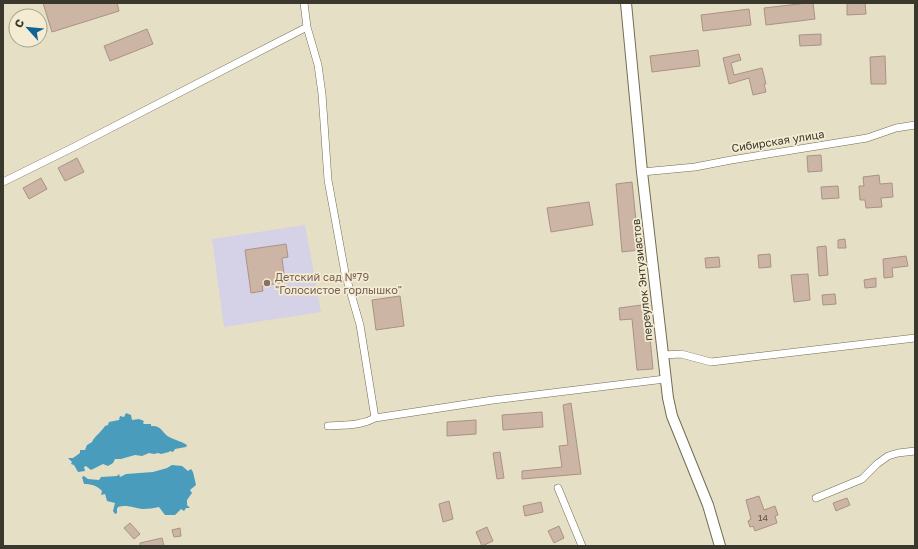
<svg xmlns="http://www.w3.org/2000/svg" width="918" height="549" viewBox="0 0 918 549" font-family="'Golos Text',sans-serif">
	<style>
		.education { fill: #d5d1e7 }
		.water { fill: #4a9cbd }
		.building { fill: #cdb5a6; stroke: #aa9284 }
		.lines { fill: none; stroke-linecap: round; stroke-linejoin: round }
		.minor-casing { stroke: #726c55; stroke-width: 8 }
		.secondary-casing { stroke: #726c55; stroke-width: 12 }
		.minor { stroke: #fff; stroke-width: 7 }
		.secondary { stroke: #fff; stroke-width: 10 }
		.education-dot { fill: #8d6e63; stroke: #f3ecd2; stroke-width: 1.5 }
		.labels { text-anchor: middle; stroke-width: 3.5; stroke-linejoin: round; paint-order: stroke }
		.number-label { font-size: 9px; fill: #5f564b }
		.street-label { font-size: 11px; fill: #3a372d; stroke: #f3ecd2 }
		.education-label { font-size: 11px; fill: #785e54; stroke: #f3ecd2; text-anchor: start }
	</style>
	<rect width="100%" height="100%" fill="#e5dfc5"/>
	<path class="education" d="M305 225 321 312 224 327 212 239Z"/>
	<path class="water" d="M126 413 131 415 132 420 139 419 144 421 143 423 144 424H151V426C162 425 162 433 169 437 175 440 181 441 187 445L186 447 175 449 173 452 170 451 169 452 161 454 158 453 154 454 149 453 142 456 135 455 121 459H115L113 463 108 466 103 464 91 470 86 466 84 467 85 471 78 472 74 465 71 464 72 462 68 458H73L80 453V450H85L87 445 92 442C94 437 101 432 105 426L108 425 109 422 119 420 120 416 124 417Z
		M172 465 182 466 188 471 191 469 193 472 196 485 190 490 192 493 187 500V505L190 508H186L184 511 181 509 175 515H165L159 507C154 508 148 509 143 509 133 508 128 504 118 507L117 509V513L115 514 113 511 115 503 107 501 105 494 101 495 102 491C97 485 90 484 84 484L82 477 84 476 88 479 99 480 101 477 117 476 119 474 120 477 126 474 153 472 167 468Z"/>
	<path class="building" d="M43 3H117L119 11 52 32Z
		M807 3H813L815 19 766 25 764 8Z
		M847 3H865L866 14 847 15Z
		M749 9 751 25 703 31 701 15Z
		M147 29 153 44 110 61 104 46Z
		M821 34V45L800 46 799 35Z
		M698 50 700 66 652 72 650 56Z
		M739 54 741 60 731 63 734 75 762 68 766 84H764L766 92 753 95 749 78 729 84 723 58Z
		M885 56 886 84H871L870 57Z
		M821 155 822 171 808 172 807 156Z
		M77 158 84 172 65 181 58 168Z
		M879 175 880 184 892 183 893 197 881 198 882 207 866 208 865 200H860L859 186H864L863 177Z
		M41 178 47 189 29 199 23 188Z
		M632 182 639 250 622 252 616 184Z
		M838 186 839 198 822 199 821 187Z
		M589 202 593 225 551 232 547 208Z
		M845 239 846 248H838V240Z
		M286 244 288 257 282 258 285 282 262 286 263 291 251 293 245 250Z
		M826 246 828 275 819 276 817 247Z
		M770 254 771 267 759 268 758 255Z
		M906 256 908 266 892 268 893 277 884 278 883 259Z
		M719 257 720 267 706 268 705 258Z
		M808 274 810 300 794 302 791 275Z
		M876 278V287L865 288 864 280Z
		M835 294 836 304 823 305 822 295Z
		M400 296 404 326 376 330 372 300Z
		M649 304 650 317H648L653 369 637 370 632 319 620 320 619 308Z
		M571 403 581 474 522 479V471L562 467 559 446 568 445 563 405Z
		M542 412 543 427 503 430 502 415Z
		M476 420V434L447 436V422Z
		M500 452 504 478 497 479 493 453Z
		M759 496 764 510 775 506 778 515 775 516 777 523 755 531 753 526 750 527 748 521 751 519 746 500Z
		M847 498 850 505 836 511 833 503Z
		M449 501 453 519 443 522 439 504Z
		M541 502 543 512 525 516 523 506Z
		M130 523 140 534 134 539 124 528Z
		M559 526 564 538 554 543 548 531Z
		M487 527 493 541 482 546 476 532Z
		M180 528 181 536 174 537 172 530Z
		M162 538 164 546H140V543Z"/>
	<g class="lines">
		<defs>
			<path id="minor" d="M304 3 307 27 318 65 322 94 328 180 345 273 360 325 375 418
				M642 172 695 167 731 160 867 138 896 128 915 125
				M3 182 76 146 307 27
				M663 355 681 354 711 362 915 338
				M328 426C345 425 360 426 375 418L493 400 665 379
				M558 488 582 546
				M816 498 862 479 877 464 888 456 898 453 915 451"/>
			<path id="secondary" d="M626 3 642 172 668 398 672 416 708 505 720 546"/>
		</defs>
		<use href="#minor" class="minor-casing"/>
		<use href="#secondary" class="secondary-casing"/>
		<use href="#minor" class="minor"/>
		<use href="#secondary" class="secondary"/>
	</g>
	<circle class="education-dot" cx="267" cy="283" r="4"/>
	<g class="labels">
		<g class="number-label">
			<text x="763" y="521">14</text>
		</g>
		<g class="street-label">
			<text transform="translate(778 141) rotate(-9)" y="4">Сибирская улица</text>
			<text transform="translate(642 280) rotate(-96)" y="4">переулок Энтузиастов</text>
		</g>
		<g class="education-label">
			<text x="275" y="281">Детский сад №79<tspan x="275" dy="13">"Голосистое горлышко"</tspan></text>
		</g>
	</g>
	<rect width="918" height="549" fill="none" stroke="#3a372d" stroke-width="8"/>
	<g transform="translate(28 28) rotate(297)"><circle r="19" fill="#f3ecd2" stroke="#a9a490"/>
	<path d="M0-3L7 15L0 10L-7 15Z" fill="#116395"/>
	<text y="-6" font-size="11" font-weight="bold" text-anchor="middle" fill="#3a372d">С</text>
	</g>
</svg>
